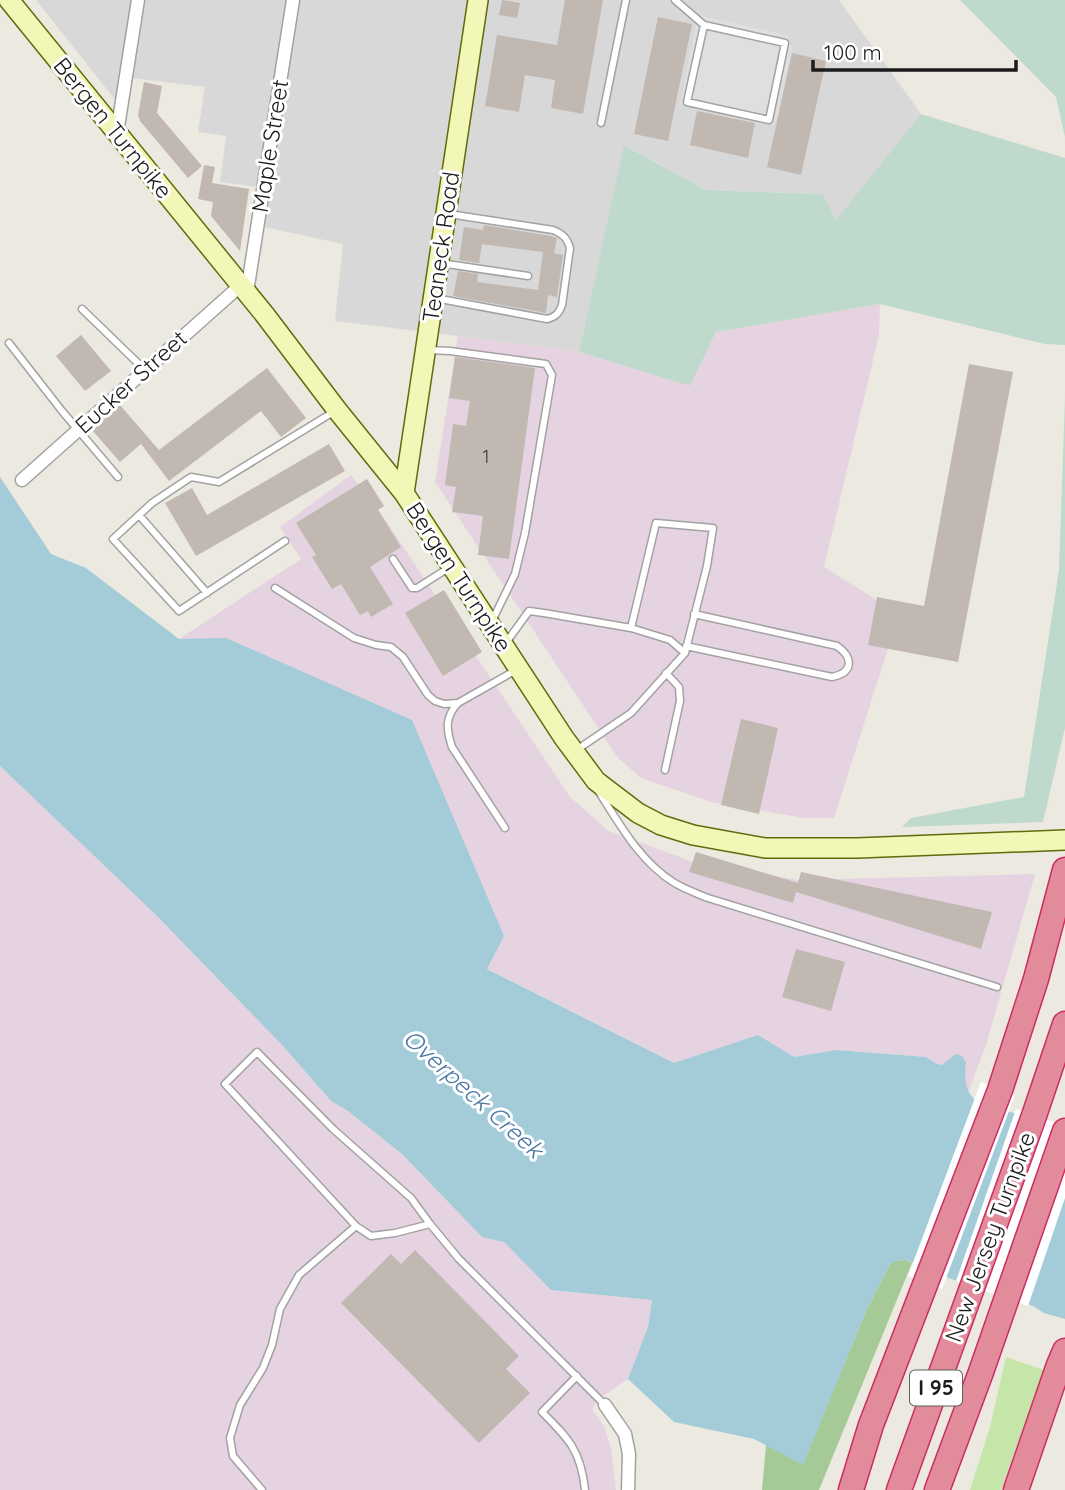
<svg xmlns="http://www.w3.org/2000/svg" width="1065" height="1490" viewBox="0 0 1065 1490" font-family="Quicksand,sans-serif">
	<style>
		.residential { fill: #d9d8d8 }
		.industrial { fill: #e5d3e2 }
		.grass { fill: #c6e5a8 }
		.forest { fill: #a6ca97 }
		.wetland { fill: #bfdacd }
		.parking { fill: #dfdfdf }
		.water { fill: #a3ccd8 }
		.pier { fill: #fff }
		.building { fill: #c0b8b1 }
		.lines { fill: none; stroke-linecap: round; stroke-linejoin: round }
		.lane-casing { stroke: #a2a2a2; stroke-width: 9 }
		.street-casing { stroke: #a2a2a2; stroke-width: 15 }
		.secondary-casing { stroke: #606b0a; stroke-width: 22 }
		.highway-casing { stroke: #cd2c62; stroke-width: 27 }
		.lane { stroke: #fff; stroke-width: 6 }
		.street { stroke: #fff; stroke-width: 12 }
		.secondary { stroke: #f2f6b6; stroke-width: 19 }
		.highway { stroke: #e18b9b; stroke-width: 24 }
		.labels { text-anchor: middle; stroke-width: 6; stroke-linejoin: round; paint-order: stroke }
		.number-label { font-size: 19px; fill: #444240 }
		.shield { fill: #fff; stroke: #5f5f5f; stroke-width: 2 }
		.shield-label { font-size: 21px; font-weight: bold; fill: #1b1b1b }
		.street-label { font-size: 23px; fill: #1b1b1b; stroke: #fff }
		.water-label { font-size: 24px; font-style: italic; fill: #4d79a5; stroke: #fff }
	</style>
	<rect width="100%" height="100%" fill="#ece9e1"/>
	<path class="residential" d="M36 0H839L921 114 836 221 823 194 706 190 625 145 579 352 458 336 335 321 343 244 250 224 257 187 220 182 226 136 198 132 205 87 124 77 117 102Z"/>
	<path class="industrial" d="M880 304 879 335 824 567 899 614 834 818H804L711 802 641 778 618 758 435 482 458 336 579 352 690 386 716 332Z
		M351 475 378 509 570 797 609 831 696 863 799 880 1035 874 986 1045 968 1093 964 1081 966 1062 943 1065 935 1063 926 1057 836 1050 794 1057 758 1036 674 1063 486 968 179 639 301 559 280 527Z
		M0 766 155 914 282 1045 331 1101 348 1111 402 1154 482 1237 504 1242 551 1290 652 1300 648 1327 628 1379 599 1399 592 1409 604 1426 611 1448 616 1490H0Z"/>
	<path class="grass" d="M1006 1357 1044 1370 1001 1490H970L990 1427Z"/>
	<path class="forest" d="M906 1260 912 1263 819 1490H762L766 1445 803 1464 866 1311 890 1264 895 1261Z"/>
	<path class="wetland" d="M960 0H1065V137L1056 97Z
		M921 114 1065 158V345L1045 344 880 304 716 332 690 386 579 352 624 145 706 190 823 194 836 220Z
		M1065 398V728L1043 822 902 827 911 818 1024 797 1059 570Z"/>
	<path class="parking" d="M698 15 787 35 792 48 775 125 680 104Z"/>
	<path class="water" d="M0 477 51 554 86 568 179 639 226 638 412 720 504 936 487 969 674 1063 758 1035 794 1057 836 1050 926 1057 935 1063 942 1065 956 1054 962 1056 966 1062C965 1078 963 1087 975 1100L1065 1131V1319L1044 1313 1033 1306 954 1280 906 1260 895 1261 890 1264 866 1311 803 1465 754 1439 674 1422 628 1379 648 1327 652 1300 551 1290 504 1242 482 1237 402 1154 348 1111 331 1101 282 1045 155 914 0 766Z"/>
	<path class="pier" d="M981 1082 1015 1095 942 1289 908 1276Z
		M1016 1109 1065 1126V1198L1028 1306 956 1281Z"/>
	<path class="building" d="M502 0 520 3 517 18 499 15Z
		M565 0H603L583 114 551 108 555 80 525 75 519 112 485 106 497 35 557 45Z
		M658 17 692 24 668 141 634 134Z
		M792 53 826 61 801 175 767 167Z
		M144 82 162 86 157 113 202 166 188 178 140 121 138 115Z
		M697 111 755 123 748 158 690 145Z
		M204 165 215 167 212 183 249 189 240 251 211 216 213 202 198 199Z
		M484 225 551 236 557 238 554 253 563 255 557 297 548 295 546 313 453 296 458 271 478 274 477 282 538 290 543 252 482 244 479 263 459 260 464 227 483 230Z
		M81 335 111 371 85 391 56 356Z
		M455 357 535 368 509 559 478 555 483 516 452 512 456 487 445 485 453 424 466 426 470 401 449 398Z
		M969 364 1013 372 958 662 868 645 877 597 924 606Z
		M267 368 306 418 281 437 261 411 169 481 141 444 120 462 92 430 120 405 159 450Z
		M329 444 345 471 196 556 165 503 192 488 207 515Z
		M367 479 384 506 378 510 401 547 370 567 393 604 371 617 368 611 360 615 341 584 332 589 312 557 316 555 296 523Z
		M444 590 482 652 443 676 405 613Z
		M741 719 778 728 759 814 721 805Z
		M696 852 798 883 801 872 992 912 981 949 796 892 793 903 689 872Z
		M796 949 845 962 831 1011 782 997Z
		M415 1250 519 1356 506 1369 530 1393 479 1443 341 1303 391 1254 401 1264Z"/>
	<g class="lines">
		<defs>
			<path id="lane" d="M675 0 704 25 785 43 769 120 687 102 704 25
				M601 123 626 0
				M440 263 528 276
				M435 298 547 319C556 317 559 313 562 305L570 248C567 238 563 234 553 230L449 214
				M82 309 145 370
				M9 343 62 411 118 477
				M428 350 450 351 546 364 552 375 525 533 515 574 493 619
				M139 515 207 593
				M285 541 179 611 113 539 152 503 191 477 219 482 335 411
				M393 559 412 588H417L450 567
				M275 588 354 638 376 645 391 647 403 657 428 695 435 701 444 704 458 703
				M505 644 529 611 544 613 631 628
				M686 646 832 677C853 673 854 658 837 646L694 614
				M578 749 631 713 685 653 707 566 713 528 656 523 631 628 670 640 685 653
				M665 770 680 701 679 687 666 673
				M599 792C620 825 640 861 673 882 684 889 696 893 708 898L997 987
				M505 828 452 747C446 729 445 717 458 703L518 669
				M430 1224 395 1233 371 1236 356 1226 225 1084 257 1052 333 1129 411 1198 430 1224 459 1259 605 1405
				M577 1376 542 1412C569 1439 581 1451 585 1490
				M262 1490 233 1456 230 1438 240 1405 263 1368 272 1345 280 1309 299 1275 356 1226"/>
			<path id="street" d="M117 133 138 0
				M247 292 293 0
				M22 480 241 285
				M605 1405 625 1434 629 1454 628 1490"/>
			<path id="secondary" d="M9 0 265 315 337 410 404 493 564 738 596 781 638 813 661 825 693 835 765 848H857L1065 840
				M404 493 478 0"/>
			<path id="highway" d="M851 1490 871 1425 1000 1090 1036 979 1065 870
				M899 1490 1034 1116 1065 1024
				M937 1490 981 1372 1065 1131
				M1016 1490 1059 1365 1065 1351"/>
		</defs>
		<use href="#lane" class="lane-casing"/>
		<use href="#street" class="street-casing"/>
		<use href="#secondary" class="secondary-casing"/>
		<use href="#highway" class="highway-casing"/>
		<use href="#lane" class="lane"/>
		<use href="#street" class="street"/>
		<use href="#secondary" class="secondary"/>
		<use href="#highway" class="highway"/>
	</g>
	<g class="labels">
		<g class="number-label">
			<text x="486" y="463">1</text>
		</g>
		<rect class="shield" x="910" y="1370.5" width="52" height="35" rx="5"/>
		<g class="shield-label">
			<text x="936" y="1395">I 95</text>
		</g>
		<g class="street-label">
			<text transform="translate(113 128) rotate(51)" y="8">Bergen Turnpike</text>
			<text transform="translate(270 146) rotate(-81)" y="8">Maple Street</text>
			<text transform="translate(441 247) rotate(-82)" y="8">Teaneck Road</text>
			<text transform="translate(131 382) rotate(-42)" y="8">Eucker Street</text>
			<text transform="translate(459 577) rotate(57)" y="8">Bergen Turnpike</text>
			<text transform="translate(990 1237) rotate(-70)" y="8">New Jersey Turnpike</text>
		</g>
		<g class="water-label">
			<text transform="translate(473 1094) rotate(42)" y="8">Overpeck Creek</text>
		</g>
	</g>
	<path d="M813 60v10h203v-10" fill="none" stroke="#1b1b1b" stroke-width="3.5"/>
	<text x="824" y="60" font-size="21" fill="#1b1b1b" stroke="#ffffff" stroke-width="5" paint-order="stroke">100 m</text>
</svg>
